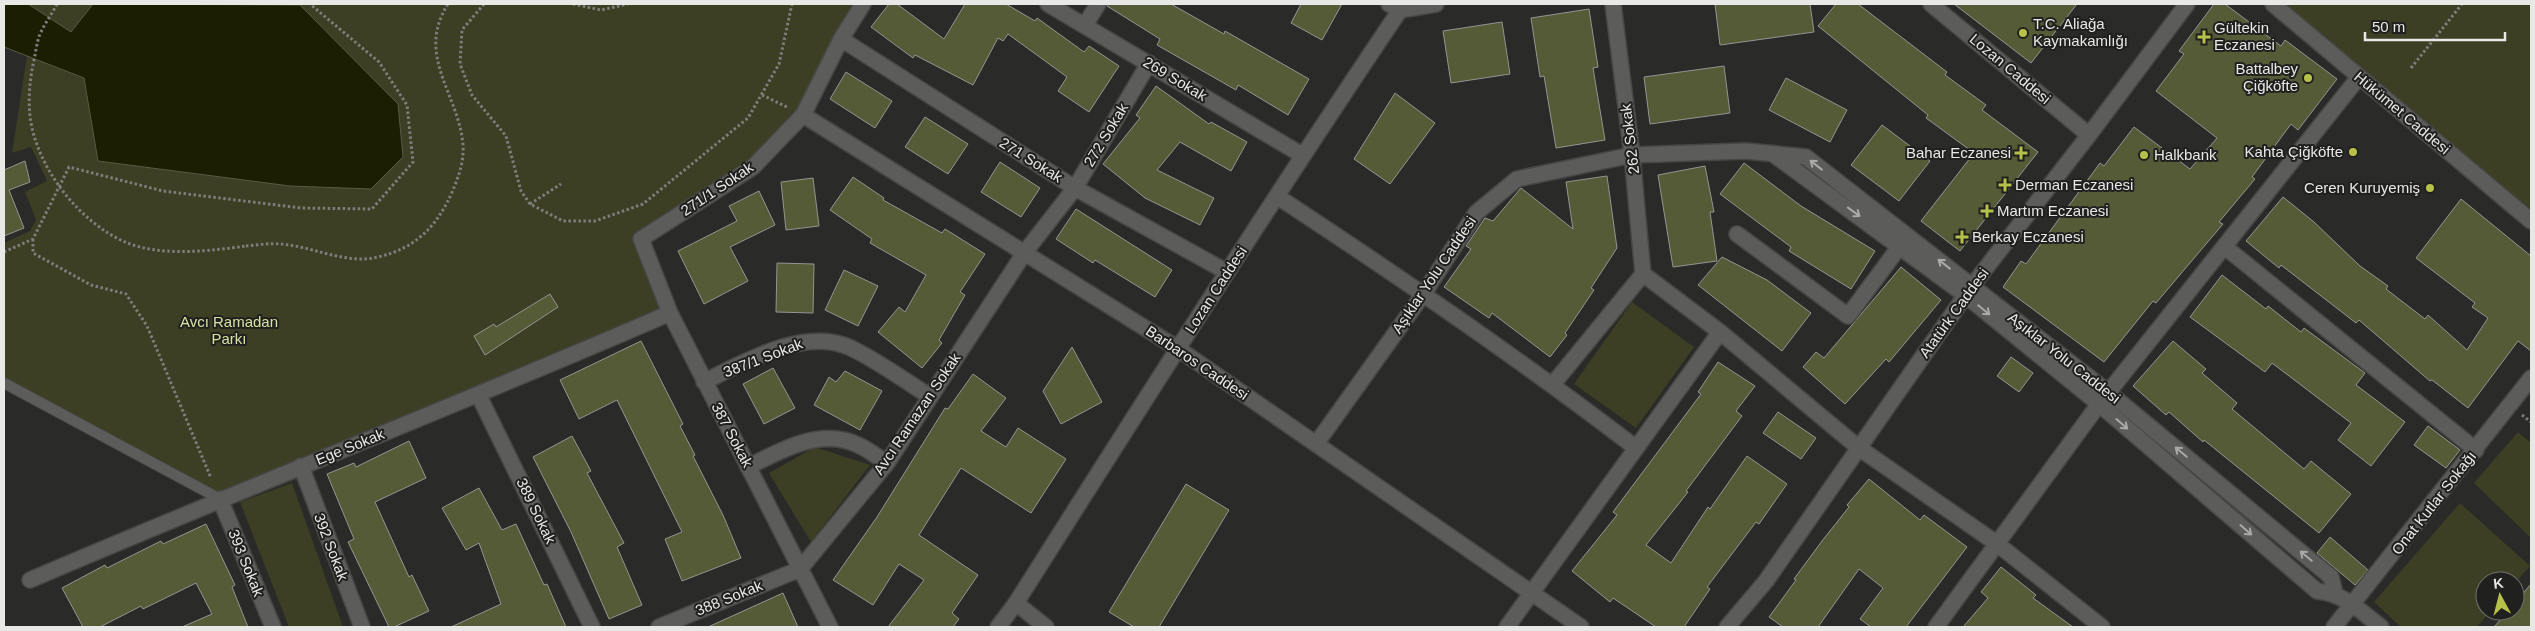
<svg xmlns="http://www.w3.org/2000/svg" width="2535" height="631" viewBox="0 0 2535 631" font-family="Helvetica,sans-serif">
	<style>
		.green { fill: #3c3f23 }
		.water { fill: #1b1e00; stroke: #585b45 }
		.building { fill: #565b37; stroke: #949592 }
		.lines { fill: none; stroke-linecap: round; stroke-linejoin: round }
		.service-casing { stroke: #464644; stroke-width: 12 }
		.minor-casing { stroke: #464644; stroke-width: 18 }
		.tertiary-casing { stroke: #464644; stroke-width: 18 }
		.path { stroke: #7e7e7c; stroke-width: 3; stroke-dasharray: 2.5 2.5; stroke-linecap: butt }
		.service { stroke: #5c5d5a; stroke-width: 10 }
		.minor { stroke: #5c5d5a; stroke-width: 15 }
		.tertiary { stroke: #5c5d5a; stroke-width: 15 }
		.path-bridge { stroke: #7e7e7c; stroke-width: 3; stroke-dasharray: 2.5 2.5; stroke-linecap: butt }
		.oneway { stroke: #a9a9a8 }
		.poi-dot { fill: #b6c149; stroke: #20211e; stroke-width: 2 }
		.labels { text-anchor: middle; stroke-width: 4; stroke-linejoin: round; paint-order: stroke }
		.poi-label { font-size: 15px; fill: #e8e8e7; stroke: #20211e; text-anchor: start }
		.street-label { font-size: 15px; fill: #e8e8e7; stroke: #20211e }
		.park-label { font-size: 15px; fill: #d8e1a1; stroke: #20211e }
	</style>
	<rect width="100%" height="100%" fill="#2a2a28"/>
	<path class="green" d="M28 4H863L803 115 753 167 641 239 670 313 220 499 4 377V243L30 231 36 220 25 192 47 181 31 147 12 153 27 55 84 78 200 175 71 33Z
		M2273 4H2531V221Z
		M1632 302 1694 347 1636 428 1574 384Z
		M2518 432 2531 443V538L2474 483Z
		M815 447 870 465 811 542 769 473Z
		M292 483 343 627H289L240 502Z
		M2460 503 2530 566 2515 583V581H2485V611H2491L2477 627H2401L2374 602Z"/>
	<path class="water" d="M4 4H28L71 32 93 4 300 5 398 104 403 157 371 189 290 186 98 161 84 78 4 47Z"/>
	<path class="building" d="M889 4H897L944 39 965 4H1006L1035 21 1037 18 1084 52 1089 46 1119 66 1089 112 1058 91 1067 77 1008 34 1003 41 998 38 973 85 915 55 913 58 871 27Z
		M1107 4H1171L1224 34 1225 31 1309 79 1288 115 1238 85 1236 90 1157 45 1160 39 1107 6Z
		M1301 4H1342L1322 40 1291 23Z
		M1715 4H1810L1814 32 1720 45Z
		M1836 4H1858L1947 72 1945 75 1986 105 1982 110 2038 152 1960 251 1921 221 1974 153 1926 118 1928 115 1818 26Z
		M1954 4H2077L2031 63Z
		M2214 4H2225L2281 46 2285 40 2337 79 2298 130 2291 124 2252 177 2255 179 2219 222 2223 224 2156 303 2153 301 2104 362 2003 287 2021 261 2026 264 2100 163 2104 166 2134 127 2190 169 2217 138 2156 91 2184 54 2179 51Z
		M1589 9 1598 67 1593 68 1605 140 1556 148 1544 76 1540 77 1531 18Z
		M1502 22 1510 74 1451 83 1443 31Z
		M1724 66 1730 113 1650 124 1644 77Z
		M846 72 892 101 875 128 830 99Z
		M1786 78 1847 110 1830 142 1769 110Z
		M1156 86 1209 124 1211 122 1247 142 1231 171 1180 142 1157 170 1214 198 1200 225 1145 198 1103 164 1140 118 1136 115Z
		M1395 93 1435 123 1390 184 1354 159Z
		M925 117 968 144 948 174 905 147Z
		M1882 125 1930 161 1899 201 1851 165Z
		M25 161 30 182 9 190 24 228 4 236V170Z
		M1000 162 1040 188 1021 217 981 192Z
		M1744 163 1801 206 1875 251 1851 289 1789 251 1791 247 1720 194Z
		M1705 166 1714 212H1710L1717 261 1673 267 1658 175Z
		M1607 176 1617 248 1591 288 1594 290 1565 333 1567 335 1550 357 1492 313 1489 318 1444 287 1471 249 1466 246 1485 218 1493 221 1521 188 1573 229 1566 182Z
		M853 177 884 198 883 200 942 233 945 229 985 254 960 292 965 295 939 340 942 343 922 368 878 332 899 307 905 312 926 275 870 243 872 239 830 210Z
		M813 178 819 226 786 230 781 182Z
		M759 191 775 225 730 247 748 281 704 304 678 251 737 221 729 206Z
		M2283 197 2314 222 2360 266 2388 286 2386 289 2425 319 2428 315 2467 350 2488 318 2472 307 2475 303 2416 258 2461 199 2531 256V351L2518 341 2468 408 2432 380 2430 381 2359 320 2356 323 2281 265 2279 268 2246 241Z
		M1076 209 1172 270 1155 297 1095 260 1093 263 1056 239Z
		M1722 257 1767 280 1811 313 1782 351 1698 285Z
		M777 263 814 264 813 313 776 312Z
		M1901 267 1941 300 1889 362 1886 359 1845 404 1803 367 1816 352 1824 358Z
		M844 270 878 286 858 326 825 310Z
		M2222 275 2266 309 2268 306 2301 332 2304 328 2365 373 2356 385 2405 422 2371 466 2338 440 2351 423 2272 363 2265 372 2190 317Z
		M550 294 558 307 485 355 474 336 494 324 496 327Z
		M641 341 683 424 680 426 695 455 693 456 723 515 741 558 682 581 665 539 682 532 617 400 579 419 560 380Z
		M2173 341 2206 369 2202 373 2237 403 2232 409 2304 469 2311 461 2351 494 2319 533 2204 440 2203 442 2169 412 2166 415 2133 386Z
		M1072 347 1102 402 1061 424 1043 391Z
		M2011 357 2033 373 2019 392 1997 376Z
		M1718 362 1755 386 1736 411 1742 416 1686 491 1688 492 1646 545 1671 563 1708 507 1710 509 1747 456 1787 484 1759 524 1756 522 1707 587 1710 589 1684 627H1656L1613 598 1610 602 1572 571 1617 515 1613 512 1701 394 1698 392Z
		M773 368 795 408 764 424 743 384Z
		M845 371 882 391 860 430 814 405 829 377 836 382Z
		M973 374 1006 398 981 431 1006 447 1018 428 1066 459 1031 513 961 468 919 535 978 575 952 613 959 619 953 627H888L924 580 899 564 873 605 833 580 877 517 945 408 948 409Z
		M1778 412 1816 438 1801 459 1763 433Z
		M2428 426 2460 450 2446 468 2414 445Z
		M572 436 591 471 587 473 624 543 617 547 642 605 609 619 571 532 533 457Z
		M409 441 426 478 375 502 409 577 412 575 429 611 394 627H389L348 542 354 539 327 474 354 463 356 467Z
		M1869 479 1920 520 1924 515 1967 547 1906 627H1871L1860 619 1883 588 1859 569 1818 627H1783L1769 617 1796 580 1794 579 1822 541 1849 507 1847 505Z
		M1186 484 1229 510 1159 627H1134L1109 612Z
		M479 488 502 530 516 524 544 585 547 584 566 627H451L501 604 479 543 466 550 442 508Z
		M206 524 235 585 232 587 248 627H182L212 614 196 583 143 609 141 606 100 627H83L62 588 105 565 107 568 161 541 163 544Z
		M2330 537 2368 570 2355 585 2317 553Z
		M2001 567 2036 595 2033 598 2073 627H1963L1988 598 1981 592Z
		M2531 584V627H2494L2508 611H2515V603Z
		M783 593 798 627H708Z"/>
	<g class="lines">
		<defs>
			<path id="service" d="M4 383 220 499"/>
			<path id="minor" d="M1048 4 1302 155
				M1389 4 1400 10
				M1613 4 1632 155 1643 274
				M1085 25 1098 4
				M841 39 1075 188 1227 272
				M1278 197C1400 277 1520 359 1636 448
				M1737 234 1848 316 1900 246
				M2225 247 2476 450
				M704 382C744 362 806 326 851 348 878 361 904 380 929 396
				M1553 384 1643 274 1720 332 1859 448 1996 543 2102 627
				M479 396 592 627
				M301 466 362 627
				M748 467C781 450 821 427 858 445 868 449 877 457 887 463
				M220 499 273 627
				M30 580C242 489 458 405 670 313
				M1016 603 1046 627
				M659 627 800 569 887 463 1025 252 1075 188 1149 63
				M830 627 670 313 641 239 753 167 803 115 841 39 863 4
				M1507 627 1720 332
				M1936 627 2099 404 2359 77
				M2334 627 2531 378"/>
			<path id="tertiary" d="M1931 4 2089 135
				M2273 4 2531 221
				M803 115 1177 348 1581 627
				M1773 154 1965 295 2099 404 2317 591C2345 594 2359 610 2381 627
				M1316 444 1424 293 1476 213 1517 179 1632 155 1746 151 1806 157 2108 392 2331 577 2335 593
				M998 627 1016 603C1142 404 1268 206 1400 10L1436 4
				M1727 627 1766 581 1972 286 2089 135 2187 4"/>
		</defs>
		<use href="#service" class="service-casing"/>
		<use href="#minor" class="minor-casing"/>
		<use href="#tertiary" class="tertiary-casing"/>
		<path class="path" d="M484 4 462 30 460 64 472 95 506 136 521 191 530 204 563 221H595L643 204 748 118 779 64 792 4
			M573 4 601 10 628 4
			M2411 68 2462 4
			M762 95 789 108
			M530 204 561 184
			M33 239V253L91 285 126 294 147 326 211 478
			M246 246C257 245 269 243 280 244 312 246 346 265 378 257 417 248 438 225 453 190 459 175 464 162 463 145 459 94 415 56 448 4
			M4 252 33 239 69 167 163 191 301 208 372 209 413 162 407 105 379 62 310 4
			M2522 415 2531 422"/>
		<use href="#service" class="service"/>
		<use href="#minor" class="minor"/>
		<use href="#tertiary" class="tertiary"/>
		<path class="path-bridge" d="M57 4C52 14 45 23 40 34 37 41 36 51 34 60 30 78 28 97 30 116 36 167 79 222 125 242 160 257 210 251 246 246"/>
	</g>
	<defs><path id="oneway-shaft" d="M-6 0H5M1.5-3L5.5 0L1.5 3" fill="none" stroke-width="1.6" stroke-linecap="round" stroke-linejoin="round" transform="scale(1.25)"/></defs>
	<g class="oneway">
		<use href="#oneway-shaft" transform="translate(1816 165) rotate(-142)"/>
		<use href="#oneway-shaft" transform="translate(1854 212) rotate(36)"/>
		<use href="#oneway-shaft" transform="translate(1944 264) rotate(-142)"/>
		<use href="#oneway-shaft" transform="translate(1984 310) rotate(39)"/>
		<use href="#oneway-shaft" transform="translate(2122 424) rotate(41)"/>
		<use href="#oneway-shaft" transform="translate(2181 452) rotate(-140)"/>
		<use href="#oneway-shaft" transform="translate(2246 530) rotate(41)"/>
		<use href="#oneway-shaft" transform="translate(2306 556) rotate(-140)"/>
	</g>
	<g class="poi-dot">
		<circle cx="2023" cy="33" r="5"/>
		<path d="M2201.5 29.5h5v5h5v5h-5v5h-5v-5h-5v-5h5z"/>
		<circle cx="2308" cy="78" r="5"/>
		<circle cx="2353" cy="152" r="5"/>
		<path d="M2018.5 145.5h5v5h5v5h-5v5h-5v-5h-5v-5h5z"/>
		<circle cx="2144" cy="155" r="5"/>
		<path d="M2002.5 177.5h5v5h5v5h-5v5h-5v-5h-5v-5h5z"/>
		<circle cx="2430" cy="188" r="5"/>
		<path d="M1984.5 203.5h5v5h5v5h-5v5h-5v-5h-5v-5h5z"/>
		<path d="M1959.5 229.5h5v5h5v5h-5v5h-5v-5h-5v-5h5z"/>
	</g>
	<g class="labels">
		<g class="poi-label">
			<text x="2033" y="29">T.C. Aliağa<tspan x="2033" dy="17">Kaymakamlığı</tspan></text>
			<text x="2214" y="33">Gültekin<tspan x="2214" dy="17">Eczanesi</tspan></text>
			<text x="2298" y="74" text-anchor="end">Battalbey<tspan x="2298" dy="17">Çiğköfte</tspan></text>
			<text x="2343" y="157" text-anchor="end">Kahta Çiğköfte</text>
			<text x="2011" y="158" text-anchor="end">Bahar Eczanesi</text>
			<text x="2154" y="160">Halkbank</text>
			<text x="2015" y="190">Derman Eczanesi</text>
			<text x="2420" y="193" text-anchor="end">Ceren Kuruyemiş</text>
			<text x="1997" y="216">Martım Eczanesi</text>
			<text x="1972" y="242">Berkay Eczanesi</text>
		</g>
		<g class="street-label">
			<text transform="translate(2010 69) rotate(40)" y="5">Lozan Caddesi</text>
			<text transform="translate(1175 79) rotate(31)" y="5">269 Sokak</text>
			<text transform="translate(2402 113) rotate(40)" y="5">Hükümet Caddesi</text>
			<text transform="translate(1106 135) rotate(-59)" y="5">272 Sokak</text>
			<text transform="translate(1630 139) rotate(-97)" y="5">262 Sokak</text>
			<text transform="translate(1031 160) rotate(32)" y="5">271 Sokak</text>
			<text transform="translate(717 189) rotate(-34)" y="5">271/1 Sokak</text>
			<text transform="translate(1434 275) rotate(-56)" y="5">Aşıklar Yolu Caddesi</text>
			<text transform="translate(1216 290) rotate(-57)" y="5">Lozan Caddesi</text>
			<text transform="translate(1954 313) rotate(-54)" y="5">Atatürk Caddesi</text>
			<text transform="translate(763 358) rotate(-21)" y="5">387/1 Sokak</text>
			<text transform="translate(2064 358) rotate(38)" y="5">Aşıklar Yolu Caddesi</text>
			<text transform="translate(1197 363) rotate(34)" y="5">Barbaros Caddesi</text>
			<text transform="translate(917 414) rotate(-56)" y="5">Avcı Ramazan Sokak</text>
			<text transform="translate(732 435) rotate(62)" y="5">387 Sokak</text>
			<text transform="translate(350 447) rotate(-22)" y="5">Ege Sokak</text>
			<text transform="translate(2434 503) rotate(-52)" y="5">Onat Kutlar Sokağı</text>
			<text transform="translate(536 511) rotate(64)" y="5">389 Sokak</text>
			<text transform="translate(331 547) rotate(69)" y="5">392 Sokak</text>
			<text transform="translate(246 563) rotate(68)" y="5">393 Sokak</text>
			<text transform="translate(729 598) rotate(-22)" y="5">388 Sokak</text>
		</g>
		<g class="park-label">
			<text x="229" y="327">Avcı Ramadan<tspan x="229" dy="17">Parkı</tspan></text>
		</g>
	</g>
	<rect width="2535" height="631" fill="none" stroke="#e8e8e7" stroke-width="10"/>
	<g transform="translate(2500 596) rotate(353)"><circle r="24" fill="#20211e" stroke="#70716e"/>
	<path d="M0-4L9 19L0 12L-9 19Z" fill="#b6c149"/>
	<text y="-8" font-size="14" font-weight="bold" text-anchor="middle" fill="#e8e8e7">K</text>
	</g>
	<path d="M2365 32v8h140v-8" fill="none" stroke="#e8e8e7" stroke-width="2.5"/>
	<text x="2372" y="32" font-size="15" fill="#e8e8e7" stroke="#20211e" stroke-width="4" paint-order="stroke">50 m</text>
</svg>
